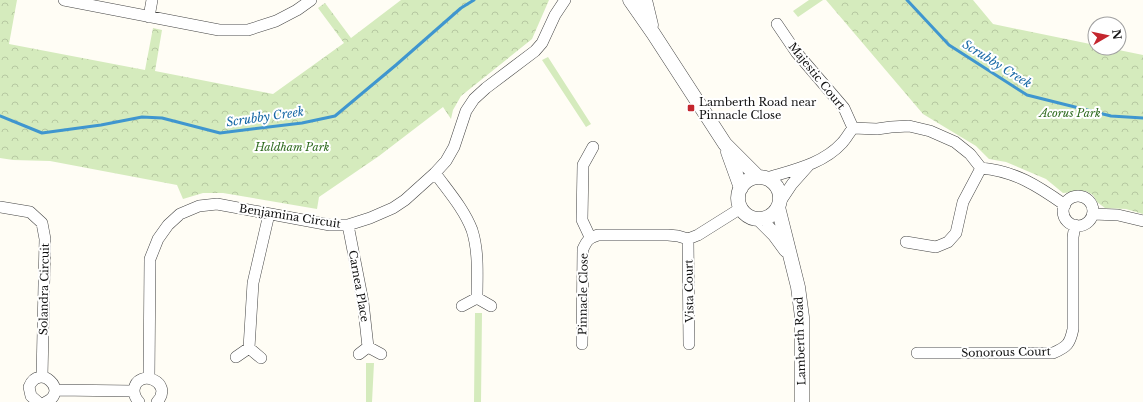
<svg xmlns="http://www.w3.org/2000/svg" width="1143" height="402" viewBox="0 0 1143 402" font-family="'Libre Baskerville',serif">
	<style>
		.grass { fill: #d5ebbd }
		.park { fill: url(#park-crowns) }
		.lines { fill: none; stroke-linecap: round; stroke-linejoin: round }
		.stream { stroke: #3f96cf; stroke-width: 3 }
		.minor-casing { stroke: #444; stroke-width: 12 }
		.tertiary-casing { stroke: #444; stroke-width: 15 }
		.minor { stroke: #fff; stroke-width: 11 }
		.tertiary { stroke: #fff; stroke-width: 14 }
		.poi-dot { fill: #c4262e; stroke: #fff; stroke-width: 1.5 }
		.labels { text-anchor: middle; stroke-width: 4; stroke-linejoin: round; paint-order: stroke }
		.street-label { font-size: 11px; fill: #111; stroke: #fff }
		.poi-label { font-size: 11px; fill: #111; stroke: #fff; text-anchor: start }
		.park-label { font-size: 11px; font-style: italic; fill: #2f6b1f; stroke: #fff }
		.water-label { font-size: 12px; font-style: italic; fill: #1768a6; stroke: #fff }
	</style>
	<defs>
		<pattern id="park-crowns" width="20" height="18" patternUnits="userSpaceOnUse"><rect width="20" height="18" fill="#d5ebbd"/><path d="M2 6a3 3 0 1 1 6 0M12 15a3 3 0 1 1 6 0" fill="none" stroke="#b6c8a1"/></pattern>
	</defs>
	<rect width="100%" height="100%" fill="#fffdf5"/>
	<path class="grass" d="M809 0H823L798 17 793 11Z
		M548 57 591 124 586 127 542 60Z
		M475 313H482L481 402H474Z
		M366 363H374L372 402H366Z"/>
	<path class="park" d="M0 0H17L9 44 145 70 153 28 162 30 155 71 273 94 344 43 318 8 325 3 351 38 401 0H549L532 39 461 96 453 110 451 119 443 107 379 156 319 197 317 209 223 193H203L183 199 177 185 50 161 13 160 0 158Z
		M826 0H973L993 24 1095 45V48H1109L1143 55V214L1126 209 1105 208 1097 202 1093 195 1086 191 1063 193 1046 179 1006 162 989 159 976 146 923 114Z"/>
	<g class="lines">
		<path class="stream" d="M907 0 949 45 1027 95 1111 116 1143 118
			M0 116 42 133 101 125 142 117 162 118 220 133 302 123 335 116 396 65 461 8 474 0"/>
		<defs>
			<path id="minor" d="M64 0 219 30H248L276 21 297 10 311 0
				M149 17 152 0
				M777 24 796 52 844 108 853 128
				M435 173C448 191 464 209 472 230 479 252 477 275 477 298
				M767 178C793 170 823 164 842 143 846 139 849 133 853 128L877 129 891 127 909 126 930 131 955 142 970 154 981 168C1015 171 1038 186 1065 205
				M1063 211a15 15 0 1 1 30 0a15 15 0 1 1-30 0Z
				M780 202 792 184 808 166
				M0 207 30 212 42 223 45 239 42 377
				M1093 214 1118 215 1143 221
				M348 225 363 302 368 347
				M590 237 582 220 583 165 593 147
				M688 239 689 344
				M906 242 936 247 948 242 956 233 963 202 981 168
				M462 306 477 298 491 306
				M582 344 583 249C587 240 589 238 598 235H668L678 236 688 239 698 235 741 208
				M249 348 253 283 269 214
				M917 353H1053C1067 347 1070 344 1073 329V237L1075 225
				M359 354 368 347 381 354
				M236 357 249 348 261 358
				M149 378 150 259 158 239 168 225 180 214 199 206 217 204 330 225H348L370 218 393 208 405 200 435 173 446 161 454 147 466 111 474 99 486 88 535 51 542 43 555 15 565 0
				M55 390 134 391
				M38 402 31 396 29 387C39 362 70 391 46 402
				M139 402C136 399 134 395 134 390 137 367 175 382 157 402"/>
			<path id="tertiary" d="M630 0 653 33 725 144 758 177
				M645 0 651 25
				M728 152 741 188
				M738 198a21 21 0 1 1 42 0a21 21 0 1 1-42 0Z
				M778 207 798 287 802 317V402
				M759 219 775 235 786 250"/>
		</defs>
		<use href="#minor" class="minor-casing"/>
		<use href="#tertiary" class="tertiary-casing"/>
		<use href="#minor" class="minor"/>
		<use href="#tertiary" class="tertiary"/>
	</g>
	<rect class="poi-dot" x="687" y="104" width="8" height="8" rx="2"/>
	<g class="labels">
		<g class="street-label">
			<text transform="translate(817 76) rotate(51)" y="4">Majestic Court</text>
			<text transform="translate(290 216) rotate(9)" y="4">Benjamina Circuit</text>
			<text transform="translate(359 286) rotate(80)" y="4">Carnea Place</text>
			<text transform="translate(44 289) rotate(-89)" y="4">Solandra Circuit</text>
			<text transform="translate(689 291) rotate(-91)" y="4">Vista Court</text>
			<text transform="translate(583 294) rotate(-89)" y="4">Pinnacle Close</text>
			<text transform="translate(800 341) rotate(-92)" y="4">Lamberth Road</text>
			<text transform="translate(1006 352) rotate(-1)" y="4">Sonorous Court</text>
		</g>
		<g class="poi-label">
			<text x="699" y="106">Lamberth Road near<tspan x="699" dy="13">Pinnacle Close</tspan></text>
		</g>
		<g class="park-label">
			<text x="1070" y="117">Acorus Park</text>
			<text x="292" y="151">Haldham Park</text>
		</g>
		<g class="water-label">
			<text transform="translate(997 64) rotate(32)" y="4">Scrubby Creek</text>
			<text transform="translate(265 117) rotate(-8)" y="4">Scrubby Creek</text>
		</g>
	</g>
	<g transform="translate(1107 36) rotate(81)"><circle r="19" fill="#ffffff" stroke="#a0a0a0"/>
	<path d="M0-3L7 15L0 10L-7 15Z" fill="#c4262e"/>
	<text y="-6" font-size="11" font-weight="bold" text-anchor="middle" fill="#111111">N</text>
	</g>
</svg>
